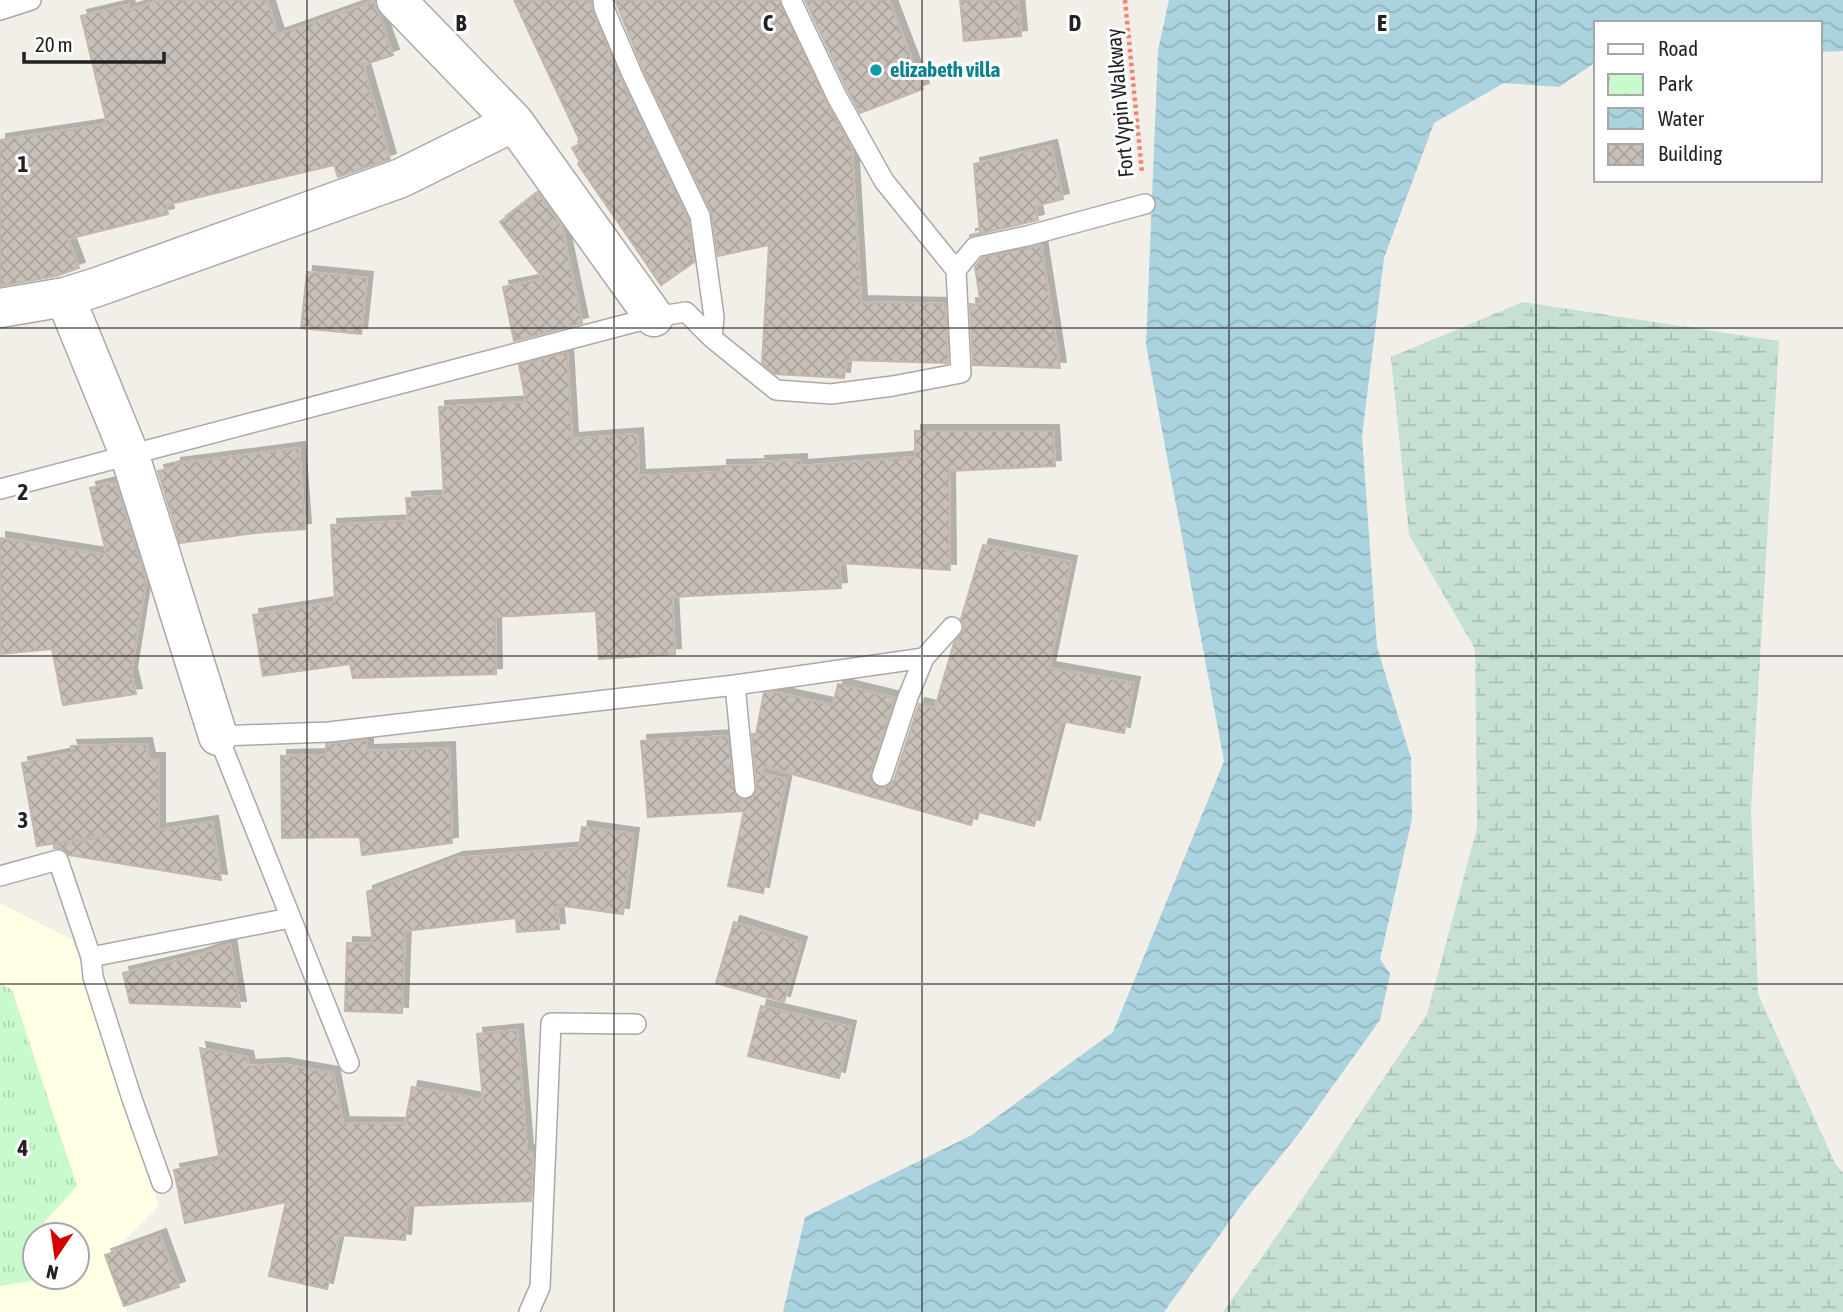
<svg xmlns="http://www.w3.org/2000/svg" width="1843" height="1312" viewBox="0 0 1843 1312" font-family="'Asap Condensed',sans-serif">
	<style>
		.education { fill: #ffffe5; fill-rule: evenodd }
		.wetland { fill: url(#wetland-marsh) }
		.park { fill: url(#park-tufts) }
		.water { fill: url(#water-waves) }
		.building { fill: url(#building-cross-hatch); stroke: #c4b6ab; stroke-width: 2; filter: url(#shadow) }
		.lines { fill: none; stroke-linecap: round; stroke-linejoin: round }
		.service-casing { stroke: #a9a9a9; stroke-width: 22 }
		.minor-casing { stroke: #a9a9a9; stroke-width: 41 }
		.path { stroke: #fa8072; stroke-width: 4.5; stroke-dasharray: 3.5 3.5; stroke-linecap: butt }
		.service { stroke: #fff; stroke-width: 19 }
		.minor { stroke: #fff; stroke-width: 38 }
		.grid { fill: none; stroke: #222; stroke-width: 2; stroke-opacity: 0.55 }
		.culture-dot { fill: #0f9aa8; stroke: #fff; stroke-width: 2.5 }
		.labels { text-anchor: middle; stroke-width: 6; stroke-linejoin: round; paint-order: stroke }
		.culture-label { font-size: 21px; font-weight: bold; fill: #0d838f; stroke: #fff; text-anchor: start }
		.street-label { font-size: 21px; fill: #222; stroke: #fff }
		.grid-label { font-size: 23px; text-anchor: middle; font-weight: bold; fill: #222; stroke: #fff; stroke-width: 6; stroke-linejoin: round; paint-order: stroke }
	</style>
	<defs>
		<pattern id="wetland-marsh" width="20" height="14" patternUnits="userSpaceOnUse" patternTransform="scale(1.75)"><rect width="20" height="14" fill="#c6e0d4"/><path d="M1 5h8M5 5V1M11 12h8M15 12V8" fill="none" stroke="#aac0b6"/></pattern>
		<pattern id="park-tufts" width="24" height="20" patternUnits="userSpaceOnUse" patternTransform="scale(1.75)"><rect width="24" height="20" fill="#c8facc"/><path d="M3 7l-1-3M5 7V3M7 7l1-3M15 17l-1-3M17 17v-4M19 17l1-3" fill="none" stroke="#acd6af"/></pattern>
		<pattern id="water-waves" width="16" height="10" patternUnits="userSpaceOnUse" patternTransform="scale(1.75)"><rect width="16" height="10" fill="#aad3df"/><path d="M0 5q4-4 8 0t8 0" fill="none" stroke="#92b5bf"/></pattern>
		<pattern id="building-cross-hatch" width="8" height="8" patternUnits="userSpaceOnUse" patternTransform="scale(1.75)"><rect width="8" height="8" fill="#c7bfb8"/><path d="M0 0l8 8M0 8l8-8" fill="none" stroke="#aba49e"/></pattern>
		<filter id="shadow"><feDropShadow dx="6" dy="-6" stdDeviation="0" flood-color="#0004"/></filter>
	</defs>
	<rect width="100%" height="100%" fill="#f2efe9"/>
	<path class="education" d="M0 903 73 940 159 1206 117 1248 127 1312H0ZM35 1235H77V1277H35Z"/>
	<path class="wetland" d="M1523 302 1779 341 1751 809 1758 994 1835 1163 1843 1173V1312H1223L1292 1214 1427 1014 1477 828 1475 649 1409 535 1391 357Z"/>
	<path class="park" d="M0 983 12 990 77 1186 45 1221 46 1235H35V1277L51 1278 0 1286Z"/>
	<path class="water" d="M1169 0H1843V51L1820 52V23H1596V62L1559 87 1504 83 1434 123 1384 258 1362 436 1377 647 1411 758 1412 819 1380 959 1390 974 1380 1020 1297 1136 1245 1200 1164 1312H783L805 1217 972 1135 1113 1032 1224 761 1146 345 1158 50Z"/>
	<path class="building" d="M162 0H267L278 35 374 1 393 55 363 65 390 159 338 177 334 165 166 205 168 214 68 239 79 268 56 276 0 286V140L107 124 81 16 128 5 129 10Z
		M514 0H591L593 13 621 79 688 220 694 262 661 285 578 164 580 162 572 148 581 143Z
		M615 0H779L825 100 852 149 861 302 945 304 948 363 846 360 844 378 775 374 762 363 769 245 718 256 711 211 643 69Z
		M805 0H889L923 89 860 113 847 89Z
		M960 0H1018L1021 36 964 41Z
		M1051 146 1063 199 1035 206 1038 220 970 236V235L980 233 974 164Z
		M538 193 562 227 582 323 514 341 503 287 543 279 500 222Z
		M1041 245 1060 368 973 365 970 304 981 305 975 267 982 258Z
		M307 272 367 278 361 334 301 328Z
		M567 352 572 439 637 434 639 476 721 472V466L760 465 759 462 801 460V466L915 457V431H1053L1055 466 949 471 950 570 839 563 841 588 672 597 675 654 599 659 596 611 495 617 496 674 353 678 350 664 263 676 253 615 335 602 331 525 408 521 406 498 444 496 439 407 526 402 519 365Z
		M299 448 305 529 255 533 180 543 158 471 175 467V464Z
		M115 482 146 580 131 673 136 694 63 705 52 649 0 654V538L107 555 90 488Z
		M983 545 1071 562 1049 668 1134 683 1124 733 1061 721 1034 826 975 811 971 825 764 766 761 774 786 779 763 893 728 886 744 811 648 817 641 741 728 736 735 795 739 799 746 800 753 797 756 792 757 787 752 734H756L764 693 773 692 833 705 838 684 895 698 870 773V779L873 785 878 787 884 788 890 786 894 780 919 704 935 708 954 643 964 630V624L961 619Z
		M367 740V751L449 748 452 843 362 855 360 837 282 838 281 756 326 755V744Z
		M146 744 149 759H159V830L212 822 221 880 69 855 61 848H54V844L106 837 107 835 37 846 22 763 73 753 71 746Z
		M582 827 633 834 623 914 557 905 559 929 517 932 516 918 405 931 402 1013 345 1011 347 943 373 944 367 892 457 858 579 848Z
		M734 922 801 943 784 1002 716 983Z
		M230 944 240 1007 130 1003 123 973 199 955Z
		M761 1006 850 1027 839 1078 748 1056Z
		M517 1030 527 1151H533L531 1201 408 1206 405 1240 339 1235 327 1289 269 1276 286 1202 185 1223 174 1170 220 1161 200 1048 247 1057 249 1066 282 1064 333 1073 343 1123 405 1124 412 1087 483 1100 477 1034Z
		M160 1235 179 1287 124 1306 105 1255Z"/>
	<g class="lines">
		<defs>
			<path id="service" d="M603 0 604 8 632 74 700 216 714 317 712 338
				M0 10 31 0
				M956 270 975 247 1027 236 1145 204
				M0 489 654 317 686 312 712 338 776 390 831 394 893 386 961 373 956 270 884 181 836 95 791 0
				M735 685 745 788
				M882 776 908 697 924 658 952 627
				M0 876 58 860 91 957 290 918
				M91 957 93 977 132 1099 162 1183
				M349 1063 218 736 329 732 735 685 924 658
				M529 1312 540 1287 551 1023 636 1024"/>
			<path id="minor" d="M396 0 514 122 654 317
				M65 297 130 456 218 736
				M0 308 65 297 97 287 401 178 514 122"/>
		</defs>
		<use href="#service" class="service-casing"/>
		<use href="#minor" class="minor-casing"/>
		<path class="path" d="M1125 0 1142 172"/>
		<use href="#service" class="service"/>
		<use href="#minor" class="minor"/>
	</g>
	<path class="grid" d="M307 0V1312M614 0V1312M922 0V1312M1229 0V1312M1536 0V1312M0 328H1843M0 656H1843M0 984H1843"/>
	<circle class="culture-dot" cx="876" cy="70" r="7"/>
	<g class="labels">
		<g class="culture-label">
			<text x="890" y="77">elizabeth villa</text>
		</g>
		<g class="street-label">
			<text transform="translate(1120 103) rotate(-95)" y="7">Fort Vypin Walkway</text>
		</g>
	</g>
	<g class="grid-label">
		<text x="461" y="31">B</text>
		<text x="768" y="31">C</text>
		<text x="1075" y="31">D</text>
		<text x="1382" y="31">E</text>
		<text x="23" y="172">1</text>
		<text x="23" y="500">2</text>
		<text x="23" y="828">3</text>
		<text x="23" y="1156">4</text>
	</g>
	<rect x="1594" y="21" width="228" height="161" fill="#ffffff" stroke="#a7a7a7" stroke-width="2"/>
	<rect x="1608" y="44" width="35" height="10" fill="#ffffff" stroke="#a7a7a7" stroke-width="2"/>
	<text x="1658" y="56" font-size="21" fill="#222222">Road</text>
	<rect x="1608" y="74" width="35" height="21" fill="url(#park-tufts)" stroke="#a7a7a7" stroke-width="2"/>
	<text x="1658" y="91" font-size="21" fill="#222222">Park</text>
	<rect x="1608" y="108" width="35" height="21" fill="url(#water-waves)" stroke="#a7a7a7" stroke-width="2"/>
	<text x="1658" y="126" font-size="21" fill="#222222">Water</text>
	<rect x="1608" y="144" width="35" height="21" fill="url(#building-cross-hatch)" stroke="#a7a7a7" stroke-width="2"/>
	<text x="1658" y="161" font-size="21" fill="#222222">Building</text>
	<g transform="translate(56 1256) rotate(193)"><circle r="33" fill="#ffffff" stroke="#a7a7a7" stroke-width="2"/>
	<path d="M0-5L12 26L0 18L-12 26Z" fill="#d40000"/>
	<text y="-10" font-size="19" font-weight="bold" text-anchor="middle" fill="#222222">N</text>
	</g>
	<path d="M24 52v10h140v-10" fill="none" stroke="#222222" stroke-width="3.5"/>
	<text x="35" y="52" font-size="21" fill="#222222" stroke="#ffffff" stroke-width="5" paint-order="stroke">20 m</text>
</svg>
